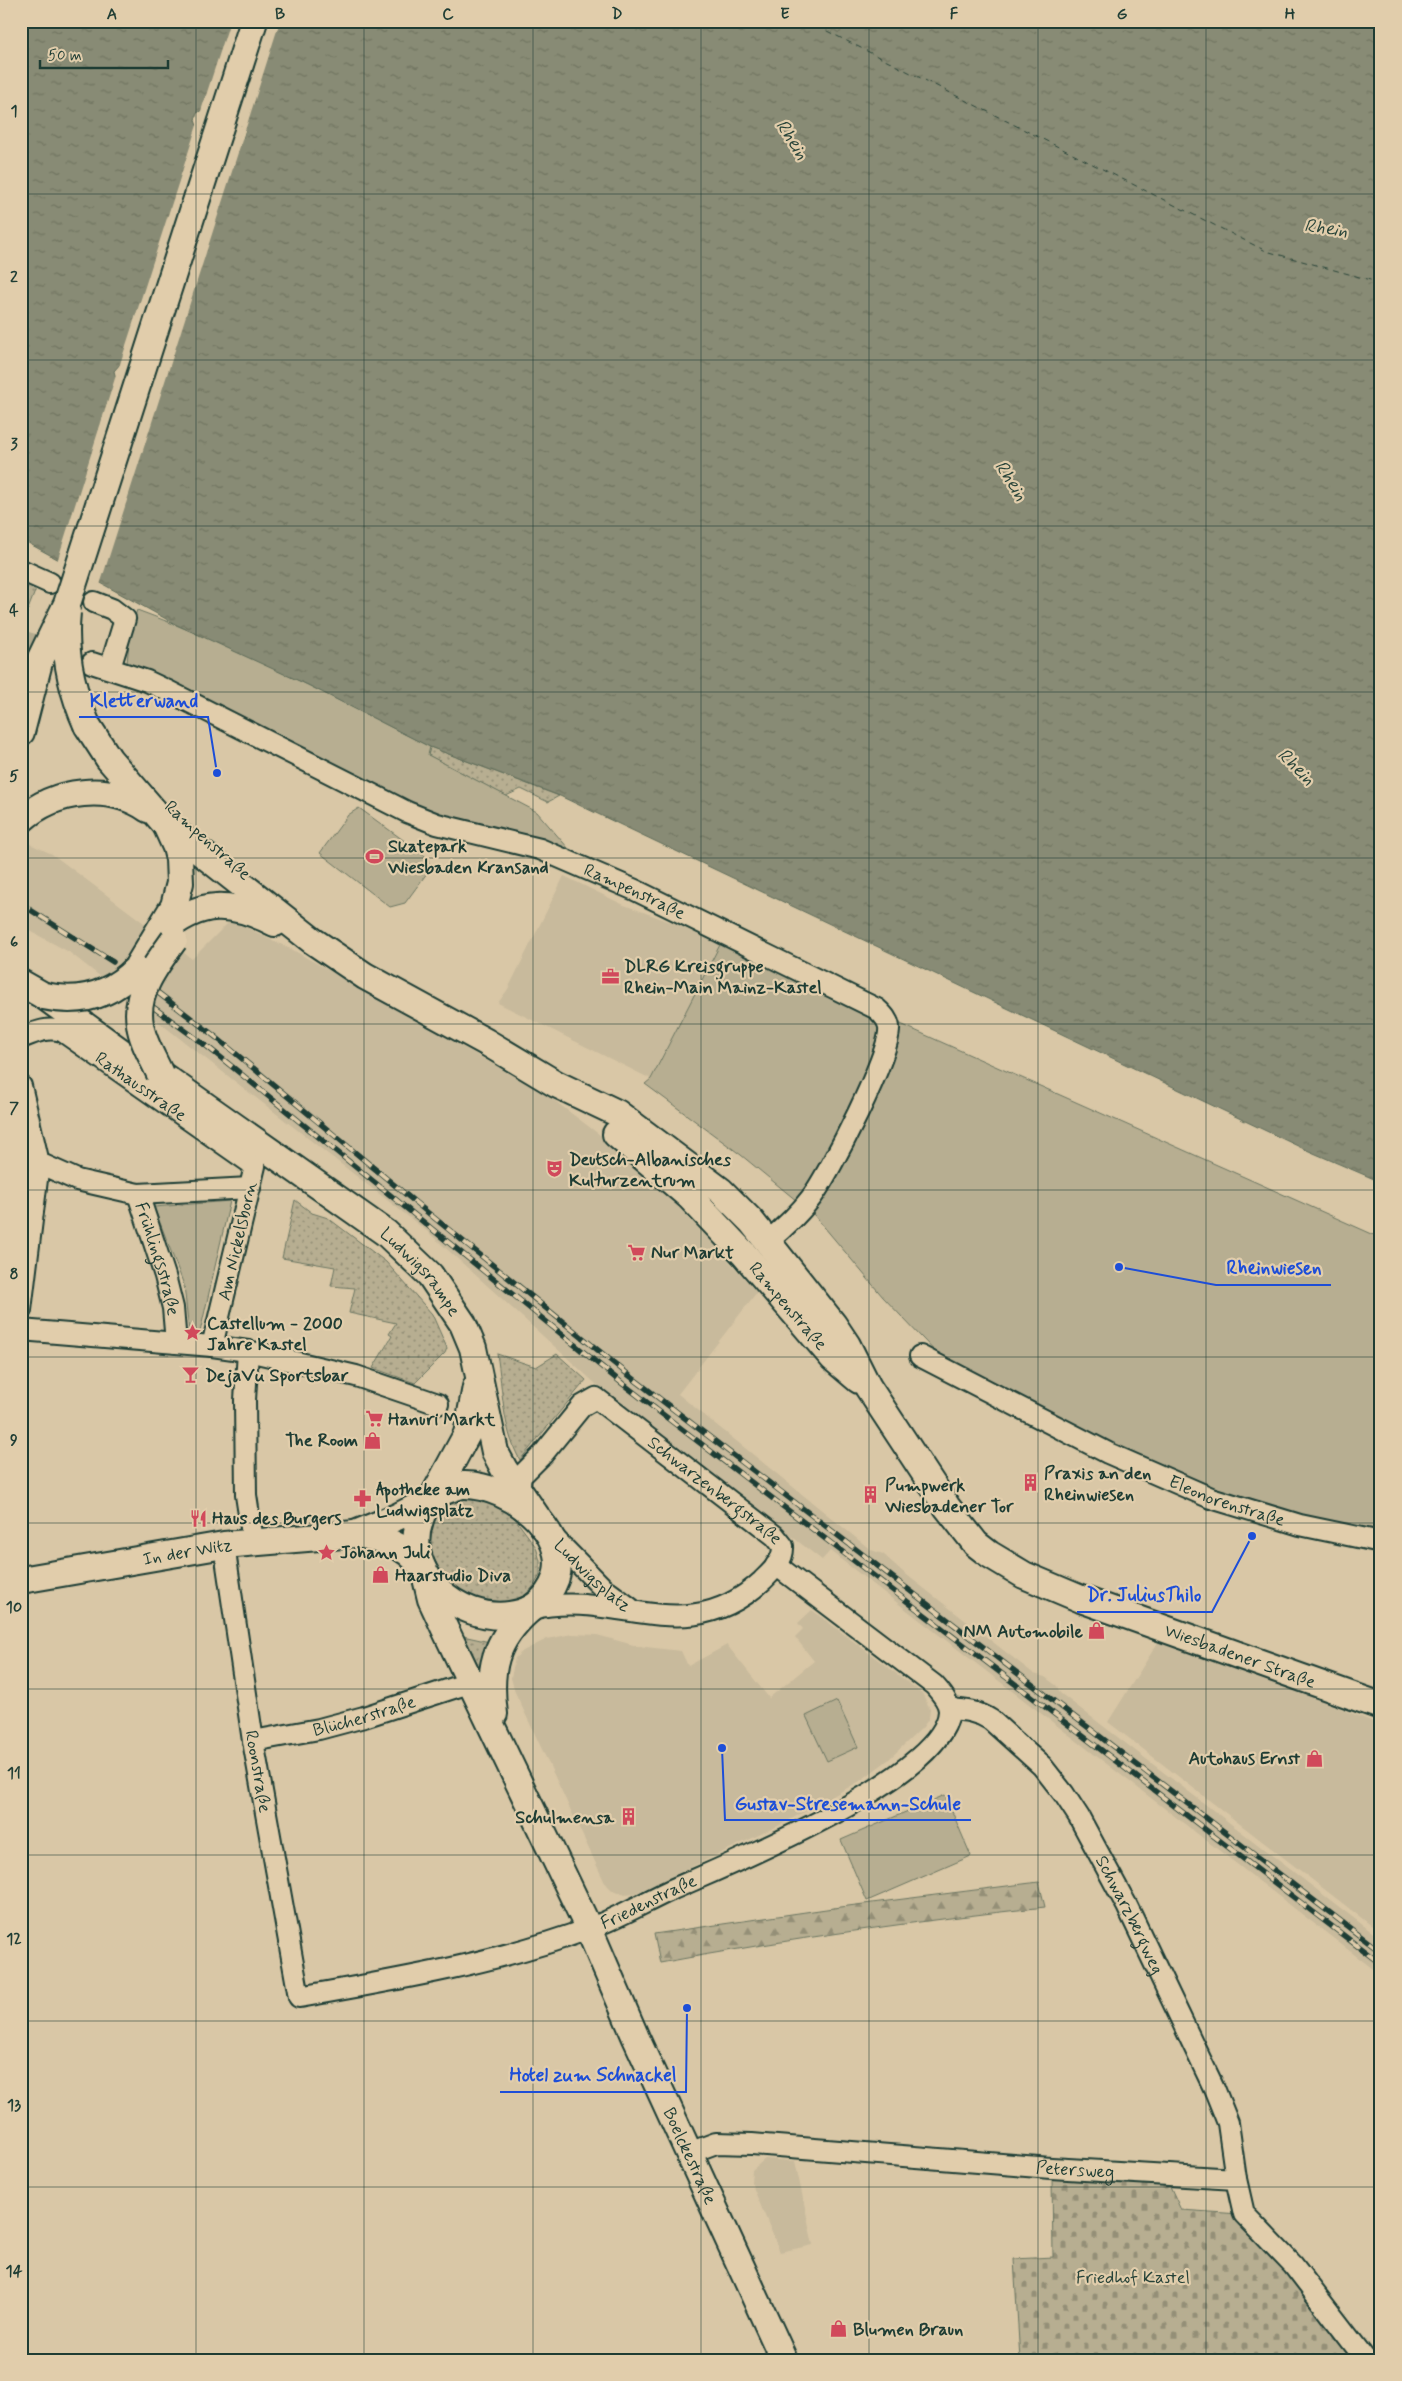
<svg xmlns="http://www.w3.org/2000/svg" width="1402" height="2381" viewBox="0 0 1402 2381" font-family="Mynerve,sans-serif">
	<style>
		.built { fill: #c8ba9c }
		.grass { fill: url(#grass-dots); stroke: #6b7662 }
		.forest { fill: url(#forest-firs); stroke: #6b7662 }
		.cemetery { fill: url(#cemetery-stones); stroke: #6b7662 }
		.park { fill: #b7ae91; stroke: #6b7662 }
		.water { fill: url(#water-ripples); stroke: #5e6c5a; fill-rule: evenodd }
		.pier { fill: #d9c7a6 }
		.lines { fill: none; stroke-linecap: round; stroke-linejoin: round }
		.ferry { stroke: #2a453a; stroke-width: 1; stroke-dasharray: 6 5; stroke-linecap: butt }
		.minor-tunnel { stroke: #b4ab8f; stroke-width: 20; stroke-dasharray: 20 10; stroke-linecap: butt }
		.minor-casing { stroke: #1f3d34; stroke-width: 24 }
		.major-casing { stroke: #1f3d34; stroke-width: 30 }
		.minor { stroke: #e1cdab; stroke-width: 20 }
		.major { stroke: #e1cdab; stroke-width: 26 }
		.rail-casing { stroke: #1f3d34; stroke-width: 5.5 }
		.rail { stroke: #e1cdab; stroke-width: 4; stroke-dasharray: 11; stroke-linecap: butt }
		.major-bridge-casing { stroke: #1f3d34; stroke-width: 30; stroke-linecap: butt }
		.major-bridge { stroke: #e1cdab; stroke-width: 26 }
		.grid { fill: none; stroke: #1f3d34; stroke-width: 1; stroke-opacity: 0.55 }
		.labels { text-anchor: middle; stroke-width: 4.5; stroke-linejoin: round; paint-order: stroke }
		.street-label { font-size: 18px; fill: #1f3d34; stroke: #e1cdab }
		.poi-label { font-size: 18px; font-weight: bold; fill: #1f3d34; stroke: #e1cdab; text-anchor: start }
		.park-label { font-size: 18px; fill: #274339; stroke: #e1cdab }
		.water-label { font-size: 19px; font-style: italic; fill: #2a453a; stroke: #e1cdab }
		.leader { fill: none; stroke: #1d4ed8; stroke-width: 2 }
		.callout-dot { fill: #1d4ed8; stroke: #e1cdab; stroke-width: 2 }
		.callout-label { font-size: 19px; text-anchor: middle; font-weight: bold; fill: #1d4ed8; stroke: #e1cdab; stroke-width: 4.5; stroke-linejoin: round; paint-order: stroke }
		.neatline { fill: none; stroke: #1f3d34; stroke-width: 2 }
		.grid-label { font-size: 16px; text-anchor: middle; font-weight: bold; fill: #1f3d34 }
	</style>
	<defs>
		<pattern id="grass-dots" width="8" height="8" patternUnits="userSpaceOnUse" patternTransform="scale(1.25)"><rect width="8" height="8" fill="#b7ae91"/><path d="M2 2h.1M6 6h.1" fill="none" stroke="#948f77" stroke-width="1.8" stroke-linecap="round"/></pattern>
		<pattern id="forest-firs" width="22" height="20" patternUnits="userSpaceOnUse" patternTransform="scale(1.25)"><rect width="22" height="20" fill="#b7ae91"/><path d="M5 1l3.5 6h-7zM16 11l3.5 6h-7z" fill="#948f77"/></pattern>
		<pattern id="cemetery-stones" width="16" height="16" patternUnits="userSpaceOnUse" patternTransform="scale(1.25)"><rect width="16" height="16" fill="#b7ae91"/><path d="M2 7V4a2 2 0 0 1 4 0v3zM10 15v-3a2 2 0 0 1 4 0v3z" fill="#948f77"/></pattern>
		<pattern id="water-ripples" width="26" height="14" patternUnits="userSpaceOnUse" patternTransform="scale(1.25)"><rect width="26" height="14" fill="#888b74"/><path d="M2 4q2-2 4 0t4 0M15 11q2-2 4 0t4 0" fill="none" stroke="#6f7360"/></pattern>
	</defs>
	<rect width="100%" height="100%" fill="#d9c7a6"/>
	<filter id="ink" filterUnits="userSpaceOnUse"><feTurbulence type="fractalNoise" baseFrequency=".02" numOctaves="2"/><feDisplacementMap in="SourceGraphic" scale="10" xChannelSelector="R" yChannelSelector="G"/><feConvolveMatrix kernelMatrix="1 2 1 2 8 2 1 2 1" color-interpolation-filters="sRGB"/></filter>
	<g filter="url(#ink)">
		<path class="built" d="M21 840 52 854 192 959 231 920 293 950 547 1095 645 1169 757 1292 678 1394 871 1550 883 1554 903 1572 1034 1674 1045 1677 1057 1686 1060 1693 1381 1939V1975L830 1551 822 1560 596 1384 428 1232 69 952 21 926Z
			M564 876 624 905 676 924 721 945 651 1079 498 1003 508 989Z
			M812 1610 922 1693 930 1709 929 1718 923 1727 888 1760 860 1781 782 1824 636 1893 624 1894 612 1890 605 1883 515 1692 511 1678 515 1658 523 1651 547 1639 572 1634 597 1635 637 1646 681 1651 688 1666 727 1645 769 1698 814 1661 795 1637 803 1629 798 1623Z
			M1162 1636 1381 1725V1933L1108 1722Z
			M765 2159 795 2161 813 2245 780 2252 751 2182 752 2170Z"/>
		<path class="grass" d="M21 581 36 589 21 627Z
			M430 747 559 796 548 802 521 789 506 796 428 755Z
			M295 1200 312 1213 328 1218 386 1262 432 1314 447 1348 445 1353 415 1383 373 1368 392 1336 389 1334 396 1323 349 1313 355 1288 331 1286 335 1267 282 1258Z
			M497 1354 536 1367 557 1354 586 1380 520 1460C502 1428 503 1390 497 1354Z
			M461 1495 479 1497 507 1510 516 1520 536 1547 540 1561V1575L533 1587 522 1599 510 1604 465 1601 432 1571 427 1521 433 1509Z
			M454 1634 494 1643 488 1683Z"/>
		<path class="forest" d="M1039 1882 1045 1907C916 1921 787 1939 660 1963L654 1934 840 1907Z"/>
		<path class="cemetery" d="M1052 2176 1169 2184 1181 2210 1239 2214 1287 2269 1355 2360H1020L1014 2259 1053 2257Z"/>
		<path class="park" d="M137 610C238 647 334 698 430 747L428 755 537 812 568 848 566 852 441 819 127 663 130 632Z
			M359 808 428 858 430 869 405 903 390 907 320 853 348 815Z
			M725 935 885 1017 1381 1238V1542L1260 1513 961 1379 883 1297 814 1215 741 1155 645 1084 651 1079Z
			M230 1201 200 1332 189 1331 184 1285 154 1207Z
			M837 1701 858 1747 827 1761 806 1716Z
			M945 1795 971 1856 867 1901 841 1840Z"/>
		<path class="water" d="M21 21H1381V1182L1302 1148 560 796 430 747 308 685 177 625 21 539ZM202 110 246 127 243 138 239 140 197 126 195 120 197 113ZM121 363 164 379 162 390 157 393 116 379 114 371Z"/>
		<path class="pier" d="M230 21H280L100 585 57 562 116 375 157 390 161 385V379L121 366 119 367 198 122 239 137 243 132 242 126 200 114Z"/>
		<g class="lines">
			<path class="ferry" d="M807 21 1266 251 1381 283"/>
			<path class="minor-tunnel" d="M21 640 60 652"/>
			<defs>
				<g id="minor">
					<path d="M21 570 50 583"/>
					<path d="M94 602 112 609 125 619 110 668"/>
					<path id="s1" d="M92 663 147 681 166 690 407 812 437 824 540 849 635 890 877 1009C882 1014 888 1019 889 1027 892 1053 829 1174 811 1198 798 1215 784 1228 768 1241"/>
					<path id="s2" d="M21 1038C36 1032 46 1027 62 1031L255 1166 212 1346"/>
					<path d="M21 1086 39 1163 77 1180 138 1194 250 1188"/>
					<path id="s3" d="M138 1194 165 1276 173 1308 176 1343"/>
					<path d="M21 1310 39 1163"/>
					<path d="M21 1330 212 1346 248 1351 356 1376 438 1404"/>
					<path d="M248 1351 245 1400 246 1495 253 1541"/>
					<path id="s4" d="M920 1356 1108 1453 1211 1498 1300 1525 1381 1542"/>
					<path id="s5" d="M519 1491 521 1476 543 1454 582 1406 596 1398 775 1536 783 1546C784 1561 772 1571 762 1581 685 1652 617 1588 531 1609"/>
					<path id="s6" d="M551 1535 603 1588 630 1608"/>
					<path id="s7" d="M224 1545 253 1741 299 1997C396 1980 496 1963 588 1929 616 1919 643 1903 671 1890 727 1865 946 1777 949 1711 949 1701 940 1692 934 1685L776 1565"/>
					<path id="s8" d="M949 1709C965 1710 977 1711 991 1720L1042 1766 1064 1794 1079 1817 1127 1906 1214 2088 1228 2123 1236 2179 1244 2214 1293 2265 1366 2360"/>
					<path id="s9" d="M253 1741 319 1729 364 1717 472 1682"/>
					<path id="s10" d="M689 2153 716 2143 752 2144 1051 2168 1236 2179"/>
				</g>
				<g id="major">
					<path d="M87 725 109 759 166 825 176 847 179 859 180 883 174 906 136 969"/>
					<path d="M21 732 39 662"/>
					<path d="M21 820C55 789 110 783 148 809"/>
					<path id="s11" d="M166 825 313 941 365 976 486 1042 556 1084 617 1113 721 1191 751 1221 833 1324 847 1345 868 1387 947 1507 976 1544 989 1554 1024 1575 1081 1599 1381 1706"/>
					<path d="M162 932C201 899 231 901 275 923"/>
					<path id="s12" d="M21 983 44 996 135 1062 160 1074 386 1233 430 1275 463 1324 473 1348 495 1452 504 1469 543 1526"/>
					<path id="s13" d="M616 1134 689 1196 744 1254 833 1358 859 1380"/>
					<path d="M461 1485C510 1482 585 1541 548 1593 539 1606 526 1613 510 1615 459 1622 401 1574 420 1520 422 1513 427 1502 433 1497 441 1491 453 1488 461 1485Z"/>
					<path d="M433 1497 467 1434 476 1387"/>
					<path d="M355 1534 397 1517 432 1499"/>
					<path id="s14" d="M425 1574 431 1599 444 1627 589 1929 636 2038 784 2360"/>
					<path id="s15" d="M21 1580 224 1545 355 1534C381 1538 406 1544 422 1567"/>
					<path d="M494 1714C488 1670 494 1641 529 1610"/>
				</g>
			</defs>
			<use href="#minor" class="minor-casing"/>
			<use href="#major" class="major-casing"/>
			<use href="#minor" class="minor"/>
			<use href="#major" class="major"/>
			<defs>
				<path id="rail" d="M21 904 113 962
					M157 992 217 1038 427 1212 630 1376 1381 1952
					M153 1007 209 1048 623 1384 1381 1964"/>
			</defs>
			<use href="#rail" class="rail-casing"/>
			<use href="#rail" class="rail"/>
			<defs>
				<path id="major-bridge" d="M67 612C63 652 71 689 87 725
					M39 662 67 604 254 21
					M44 996C80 1004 111 995 136 969
					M160 1074C153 1058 142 1041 140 1024 134 992 157 964 174 940"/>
			</defs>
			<use href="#major-bridge" class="major-bridge-casing"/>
			<use href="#major-bridge" class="major-bridge"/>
		</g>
	</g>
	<path class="grid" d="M196 21V2360M364 21V2360M533 21V2360M701 21V2360M869 21V2360M1038 21V2360M1206 21V2360M21 194H1381M21 360H1381M21 526H1381M21 692H1381M21 858H1381M21 1024H1381M21 1190H1381M21 1357H1381M21 1523H1381M21 1689H1381M21 1855H1381M21 2021H1381M21 2187H1381"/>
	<defs>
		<symbol id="stadium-bare" viewBox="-9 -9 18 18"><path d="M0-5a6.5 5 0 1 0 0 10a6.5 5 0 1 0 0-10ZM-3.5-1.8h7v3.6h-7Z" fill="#d1495b" stroke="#e1cdab" stroke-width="2.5" paint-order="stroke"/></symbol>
		<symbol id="office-bare" viewBox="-9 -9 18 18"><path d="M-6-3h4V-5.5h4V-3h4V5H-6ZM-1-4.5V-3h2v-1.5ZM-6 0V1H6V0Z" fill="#d1495b" stroke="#e1cdab" stroke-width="2.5" paint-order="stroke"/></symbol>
		<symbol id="theatre-bare" viewBox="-9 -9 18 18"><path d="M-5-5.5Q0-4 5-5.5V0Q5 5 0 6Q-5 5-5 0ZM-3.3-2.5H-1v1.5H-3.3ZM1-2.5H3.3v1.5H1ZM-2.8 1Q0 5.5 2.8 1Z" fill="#d1495b" stroke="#e1cdab" stroke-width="2.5" paint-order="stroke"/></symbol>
		<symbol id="supermarket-bare" viewBox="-9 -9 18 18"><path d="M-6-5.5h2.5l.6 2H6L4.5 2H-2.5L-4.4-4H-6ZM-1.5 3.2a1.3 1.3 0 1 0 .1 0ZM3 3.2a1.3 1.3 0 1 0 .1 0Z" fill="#d1495b" stroke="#e1cdab" stroke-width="2.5" paint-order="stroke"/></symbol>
		<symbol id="sight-bare" viewBox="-9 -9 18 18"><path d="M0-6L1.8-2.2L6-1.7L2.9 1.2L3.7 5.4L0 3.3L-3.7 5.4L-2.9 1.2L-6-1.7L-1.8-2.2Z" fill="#d1495b" stroke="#e1cdab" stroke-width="2.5" paint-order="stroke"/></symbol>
		<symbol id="bar-bare" viewBox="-9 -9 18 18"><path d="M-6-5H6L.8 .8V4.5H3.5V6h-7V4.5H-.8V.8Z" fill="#d1495b" stroke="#e1cdab" stroke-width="2.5" paint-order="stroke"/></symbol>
		<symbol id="shop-bare" viewBox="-9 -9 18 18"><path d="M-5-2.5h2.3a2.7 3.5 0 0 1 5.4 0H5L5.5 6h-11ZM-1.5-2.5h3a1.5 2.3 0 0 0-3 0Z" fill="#d1495b" stroke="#e1cdab" stroke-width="2.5" paint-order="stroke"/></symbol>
		<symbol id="building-bare" viewBox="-9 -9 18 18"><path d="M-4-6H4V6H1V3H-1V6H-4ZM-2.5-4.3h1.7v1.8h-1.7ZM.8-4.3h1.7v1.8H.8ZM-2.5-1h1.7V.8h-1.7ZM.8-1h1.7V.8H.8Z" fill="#d1495b" stroke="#e1cdab" stroke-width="2.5" paint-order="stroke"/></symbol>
		<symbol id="pharmacy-bare" viewBox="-9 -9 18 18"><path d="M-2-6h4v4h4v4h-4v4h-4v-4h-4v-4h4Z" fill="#d1495b" stroke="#e1cdab" stroke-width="2.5" paint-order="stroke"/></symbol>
		<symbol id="restaurant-bare" viewBox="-9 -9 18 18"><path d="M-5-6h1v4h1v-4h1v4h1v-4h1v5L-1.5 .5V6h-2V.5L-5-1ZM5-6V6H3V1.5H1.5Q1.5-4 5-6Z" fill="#d1495b" stroke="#e1cdab" stroke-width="2.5" paint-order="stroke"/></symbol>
	</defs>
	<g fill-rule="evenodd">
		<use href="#stadium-bare" x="362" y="844" width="25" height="25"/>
		<use href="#office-bare" x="598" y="964" width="25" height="25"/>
		<use href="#theatre-bare" x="542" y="1156" width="25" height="25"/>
		<use href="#supermarket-bare" x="624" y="1240" width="25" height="25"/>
		<use href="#sight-bare" x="180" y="1320" width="25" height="25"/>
		<use href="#bar-bare" x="178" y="1362" width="25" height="25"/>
		<use href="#supermarket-bare" x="362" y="1406" width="25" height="25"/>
		<use href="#shop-bare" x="360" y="1428" width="25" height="25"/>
		<use href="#building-bare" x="1018" y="1470" width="25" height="25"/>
		<use href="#building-bare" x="858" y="1482" width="25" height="25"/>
		<use href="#pharmacy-bare" x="350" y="1486" width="25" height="25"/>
		<use href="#restaurant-bare" x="186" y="1506" width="25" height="25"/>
		<use href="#sight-bare" x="314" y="1540" width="25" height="25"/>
		<use href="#shop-bare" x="368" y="1562" width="25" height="25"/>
		<use href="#shop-bare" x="1084" y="1618" width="25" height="25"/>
		<use href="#shop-bare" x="1302" y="1746" width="25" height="25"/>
		<use href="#building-bare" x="616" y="1804" width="25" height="25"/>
		<use href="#shop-bare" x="826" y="2316" width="25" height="25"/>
	</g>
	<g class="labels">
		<g class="street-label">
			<text transform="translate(208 840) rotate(42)" y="6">Rampenstraße</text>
			<text dy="6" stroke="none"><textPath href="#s1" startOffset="591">Rampenstraße</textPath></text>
			<text dy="6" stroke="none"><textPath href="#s2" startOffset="139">Rathausstraße</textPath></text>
			<text transform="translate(237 1241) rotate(-77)" y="6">Am Nickelsborn</text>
			<text dy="6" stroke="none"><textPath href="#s3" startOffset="68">Frühlingsstraße</textPath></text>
			<text dy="6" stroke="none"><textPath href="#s12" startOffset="495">Ludwigsrampe</textPath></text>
			<text dy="6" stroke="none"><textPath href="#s13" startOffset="244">Rampenstraße</textPath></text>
			<text dy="6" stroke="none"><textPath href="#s5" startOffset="275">Schwarzenbergstraße</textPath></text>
			<text dy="6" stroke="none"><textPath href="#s4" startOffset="340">Eleonorenstraße</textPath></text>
			<text dy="6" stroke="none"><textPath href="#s15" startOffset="169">In der Witz</textPath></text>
			<text dy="6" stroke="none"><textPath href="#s6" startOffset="58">Ludwigsplatz</textPath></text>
			<text dy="6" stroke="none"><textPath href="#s11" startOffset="1392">Wiesbadener Straße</textPath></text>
			<text dy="6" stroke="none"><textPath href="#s9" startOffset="114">Blücherstraße</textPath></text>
			<text dy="6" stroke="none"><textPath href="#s7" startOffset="229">Roonstraße</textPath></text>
			<text dy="6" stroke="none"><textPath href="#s7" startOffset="822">Friedenstraße</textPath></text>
			<text dy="6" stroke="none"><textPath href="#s8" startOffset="286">Schwarzbergweg</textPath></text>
			<text dy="6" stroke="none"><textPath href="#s14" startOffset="640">Boelckestraße</textPath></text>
			<text dy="6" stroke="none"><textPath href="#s10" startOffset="389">Petersweg</textPath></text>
		</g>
		<g class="poi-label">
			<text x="388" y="852">Skatepark<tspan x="388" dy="21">Wiesbaden Kransand</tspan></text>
			<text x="624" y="972">DLRG Kreisgruppe<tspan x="624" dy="21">Rhein-Main Mainz-Kastel</tspan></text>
			<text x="569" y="1165">Deutsch-Albanisches<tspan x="569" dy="21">Kulturzentrum</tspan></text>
			<text x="651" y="1258">Nur Markt</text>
			<text x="207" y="1329">Castellum - 2000<tspan x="207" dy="21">Jahre Kastel</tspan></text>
			<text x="205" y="1381">DejaVu Sportsbar</text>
			<text x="388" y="1425">Hanuri Markt</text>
			<text x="358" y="1446" text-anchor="end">The Room</text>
			<text x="1044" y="1479">Praxis an den<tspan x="1044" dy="21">Rheinwiesen</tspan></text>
			<text x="885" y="1491">Pumpwerk<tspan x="885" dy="21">Wiesbadener Tor</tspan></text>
			<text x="376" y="1495">Apotheke am<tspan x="376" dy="21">Ludwigsplatz</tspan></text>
			<text x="212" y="1524">Haus des Burgers</text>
			<text x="340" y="1558">Johann Juli</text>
			<text x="395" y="1581">Haarstudio Diva</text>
			<text x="1083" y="1637" text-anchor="end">NM Automobile</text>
			<text x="1300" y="1764" text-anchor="end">Autohaus Ernst</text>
			<text x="614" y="1823" text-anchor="end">Schulmensa</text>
			<text x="853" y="2335">Blumen Braun</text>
		</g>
		<g class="park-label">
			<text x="1133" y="2283">Friedhof Kastel</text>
		</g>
		<g class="water-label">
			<text transform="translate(793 139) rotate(57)" y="7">Rhein</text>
			<text transform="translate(1326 227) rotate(8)" y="7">Rhein</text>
			<text transform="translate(1012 480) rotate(57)" y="7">Rhein</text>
			<text transform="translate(1297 766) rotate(44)" y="7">Rhein</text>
		</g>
	</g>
	<path class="leader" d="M217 773L208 717H79M1119 1267L1216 1285H1331M1252 1536L1212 1612H1077M722 1748L725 1820H971M687 2008L686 2092H500"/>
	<g class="callout-dot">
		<circle cx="217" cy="773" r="5"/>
		<circle cx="1119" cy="1267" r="5"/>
		<circle cx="1252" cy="1536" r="5"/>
		<circle cx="722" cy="1748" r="5"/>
		<circle cx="687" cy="2008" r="5"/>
	</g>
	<g class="callout-label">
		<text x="144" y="707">Kletterwand</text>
		<text x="1274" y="1274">Rheinwiesen</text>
		<text x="1144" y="1601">Dr. JuliusThilo</text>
		<text x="848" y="1810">Gustav-Stresemann-Schule</text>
		<text x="593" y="2081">Hotel zum Schnackel</text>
	</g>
	<rect width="1402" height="2381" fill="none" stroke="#e1cdab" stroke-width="55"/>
	<path d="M40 60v8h128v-8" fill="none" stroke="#1f3d34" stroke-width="2.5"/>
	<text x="48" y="60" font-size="15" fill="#1f3d34" stroke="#e1cdab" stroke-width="4" paint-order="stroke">50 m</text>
	<rect x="28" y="28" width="1346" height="2326" class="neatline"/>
	<g class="grid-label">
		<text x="112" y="19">A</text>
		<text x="280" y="19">B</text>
		<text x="448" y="19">C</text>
		<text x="617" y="19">D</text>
		<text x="785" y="19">E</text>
		<text x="954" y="19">F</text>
		<text x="1122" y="19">G</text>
		<text x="1290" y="19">H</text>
		<text x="14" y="116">1</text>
		<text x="14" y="282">2</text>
		<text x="14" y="449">3</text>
		<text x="14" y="615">4</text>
		<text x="14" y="781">5</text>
		<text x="14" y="947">6</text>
		<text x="14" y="1113">7</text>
		<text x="14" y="1279">8</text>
		<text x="14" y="1445">9</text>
		<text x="14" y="1612">10</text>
		<text x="14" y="1778">11</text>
		<text x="14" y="1944">12</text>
		<text x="14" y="2110">13</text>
		<text x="14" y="2276">14</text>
	</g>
</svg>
